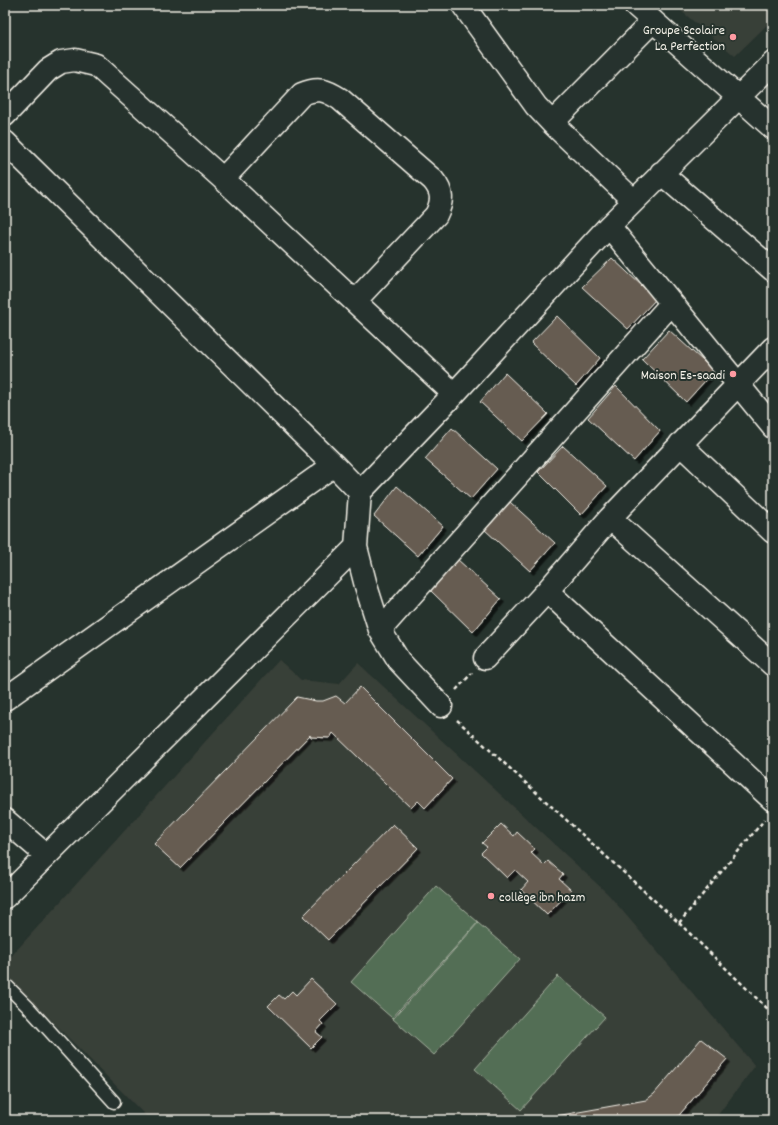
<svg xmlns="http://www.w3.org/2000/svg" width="778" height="1125" viewBox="0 0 778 1125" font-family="Dekko,sans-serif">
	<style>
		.built { fill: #393f38 }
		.green { fill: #536e55; stroke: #a4b09e }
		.building { fill: #665b51; stroke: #f4f1e8; filter: url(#shadow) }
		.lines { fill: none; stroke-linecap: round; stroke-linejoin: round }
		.lane-casing { stroke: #f4f1e8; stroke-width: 15 }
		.street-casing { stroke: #f4f1e8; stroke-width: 25 }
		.path { stroke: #f4f1e8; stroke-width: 2.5; stroke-dasharray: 4 3; stroke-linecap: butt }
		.lane { stroke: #26332d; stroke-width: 12 }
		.street { stroke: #26332d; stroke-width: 22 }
		.poi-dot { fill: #ff9aa2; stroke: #26332d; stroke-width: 1.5 }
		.labels { text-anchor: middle; stroke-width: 4; stroke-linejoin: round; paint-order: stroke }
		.poi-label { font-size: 14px; fill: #f4f1e8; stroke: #26332d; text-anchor: end }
	</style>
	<defs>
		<filter id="shadow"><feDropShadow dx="3.5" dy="3.5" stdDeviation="0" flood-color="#0009"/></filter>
	</defs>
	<rect width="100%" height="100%" fill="#26332d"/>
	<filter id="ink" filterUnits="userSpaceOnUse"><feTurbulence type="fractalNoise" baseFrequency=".025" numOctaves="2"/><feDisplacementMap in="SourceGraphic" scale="8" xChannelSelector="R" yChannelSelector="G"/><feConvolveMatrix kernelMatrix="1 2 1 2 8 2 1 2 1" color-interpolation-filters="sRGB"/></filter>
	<g filter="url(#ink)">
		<path class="built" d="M674 5H773V19L735 56Z
			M279 660 301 680 339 684 358 663 608 894 755 1066 714 1120H150L5 974V963Z"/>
		<path class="green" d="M436 886 478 922 392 1018 351 982Z
			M478 923 520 959 434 1055 393 1019Z
			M558 976 605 1017 521 1110 475 1069Z"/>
		<path class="building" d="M612 258 656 299 628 329 582 287Z
			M557 316 600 358 576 386 531 343Z
			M669 330 714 371 686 402 642 359Z
			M505 373 548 414 522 441 480 402Z
			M616 386 660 431 634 461 588 418Z
			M452 428 497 469 471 499 425 459Z
			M563 446 607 486 581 515 538 472Z
			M397 486 443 526 418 556 374 516Z
			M510 502 555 543 530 571 485 530Z
			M457 559 501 599 473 632 430 590Z
			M360 687 452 779 425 808 418 801 411 808 333 733 330 738 311 737 310 735 180 868 154 844 297 697 316 701H323L336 696 345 703Z
			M393 824 418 848 328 940 303 916Z
			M501 824 514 836 517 832 535 849 531 853 544 865 548 861 563 874 559 879 571 890 547 915 521 890 528 882 515 870 507 878 481 853 487 847 482 843Z
			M311 979 337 1004 320 1021 323 1024 316 1032 322 1037 311 1048 268 1006 279 995 284 999 292 991 296 995Z
			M701 1039 727 1059 675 1120H545V1118L646 1100 654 1094Z"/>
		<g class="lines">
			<defs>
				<path id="lane" d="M5 984 28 1007 114 1102"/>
				<path id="street" d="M463 5 536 106 552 123 634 201
					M635 5 773 128
					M5 115 48 70 61 62 75 60 96 65 223 179 454 394
					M552 123 653 21
					M5 142 334 465 360 492
					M661 173 773 270
					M223 179 302 94C318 87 326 90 340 99L433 180C443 192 443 201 436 215L355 301
					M609 226 773 427
					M680 444 773 532
					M610 518 773 665
					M547 591 773 800
					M380 630 671 304
					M485 658 547 591 610 518 773 348
					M5 699 334 465
					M441 706 399 661 380 630 366 586 356 547 360 492 454 394 609 226 773 63
					M5 820 46 855
					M5 897 356 547"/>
			</defs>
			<use href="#lane" class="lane-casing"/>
			<use href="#street" class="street-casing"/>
			<path class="path" d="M456 690 472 673
				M457 720 679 923 765 819
				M679 923 773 1014"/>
			<use href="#lane" class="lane"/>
			<use href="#street" class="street"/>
		</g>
	</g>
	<g class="poi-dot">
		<circle cx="733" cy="37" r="4"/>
		<circle cx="733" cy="374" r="4"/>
		<circle cx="491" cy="896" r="4"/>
	</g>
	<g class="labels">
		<g class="poi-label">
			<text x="725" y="34">Groupe Scolaire<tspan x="725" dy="16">La Perfection</tspan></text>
			<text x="725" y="379">Maison Es-saadi</text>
			<text x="499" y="901" text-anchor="start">collège ibn hazm</text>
		</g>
	</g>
	<rect width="778" height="1125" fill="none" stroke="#26332d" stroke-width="20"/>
	<rect x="10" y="10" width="758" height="1105" fill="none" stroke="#f4f1e8" stroke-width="1.5" filter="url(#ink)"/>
</svg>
